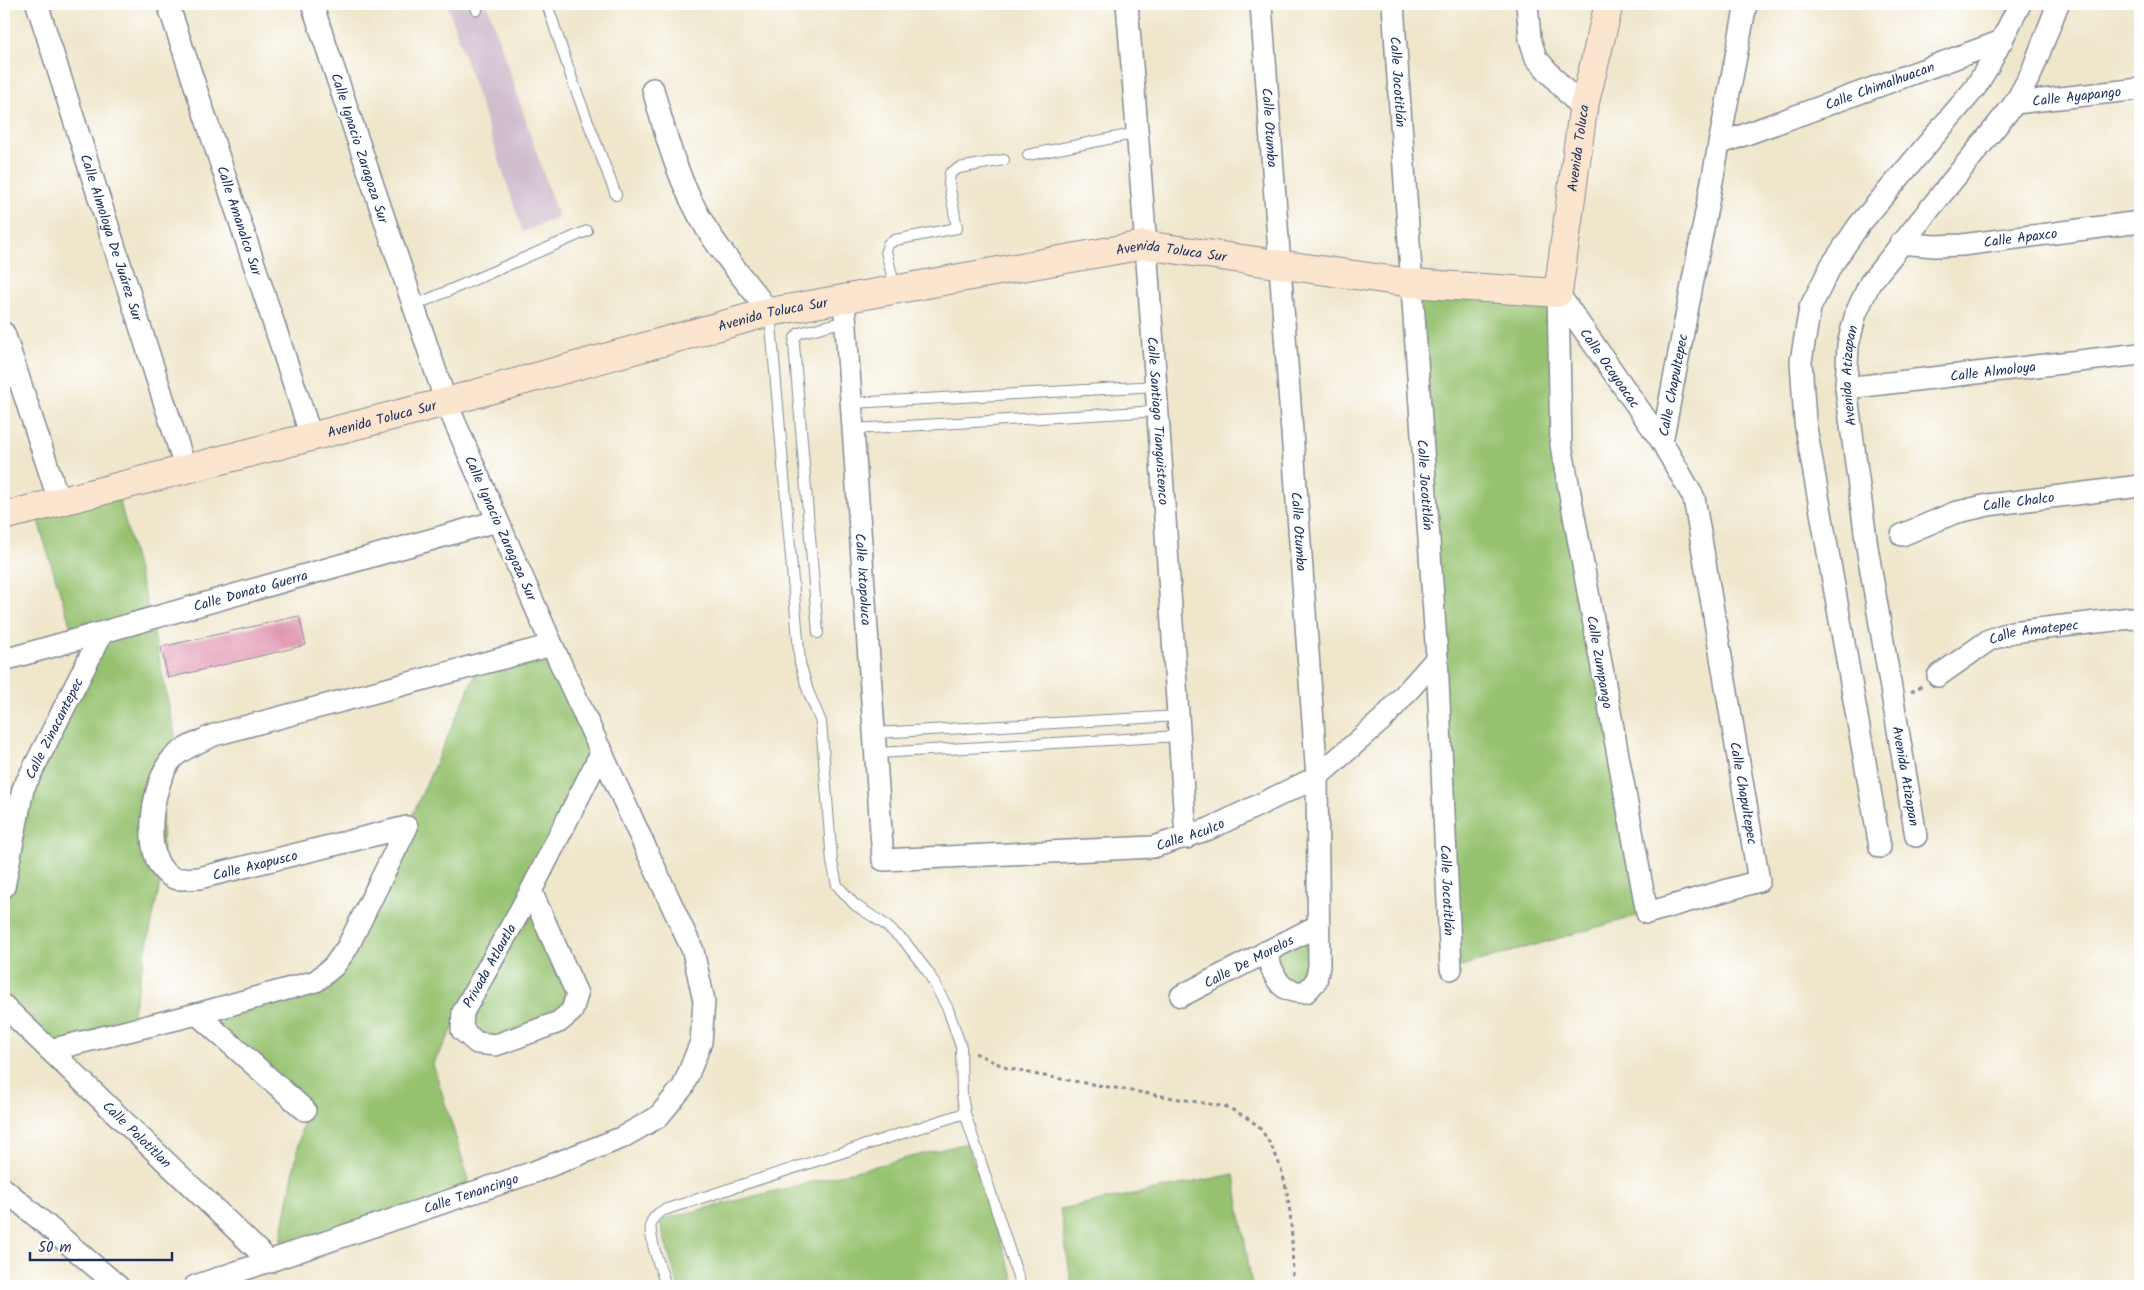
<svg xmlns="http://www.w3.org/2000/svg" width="2144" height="1290" viewBox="0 0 2144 1290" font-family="Kalam,sans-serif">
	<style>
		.industrial { fill: #d0bdce }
		.green { fill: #96c26f; stroke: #587866 }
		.building { fill: #e092ae }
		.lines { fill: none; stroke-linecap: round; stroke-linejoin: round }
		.lane-casing { stroke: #858a94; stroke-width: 12 }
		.street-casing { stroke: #858a94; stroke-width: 24 }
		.secondary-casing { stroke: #858a94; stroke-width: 30 }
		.path { stroke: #858a94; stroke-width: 3; stroke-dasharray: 4 4; stroke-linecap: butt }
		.lane { stroke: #fff; stroke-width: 10 }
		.street { stroke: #fff; stroke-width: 21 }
		.secondary { stroke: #fce5cf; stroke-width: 28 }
		.labels { text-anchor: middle; stroke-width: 5; stroke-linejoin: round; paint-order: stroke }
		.street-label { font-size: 14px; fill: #1b2f5e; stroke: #fff }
	</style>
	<rect width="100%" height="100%" fill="#fff"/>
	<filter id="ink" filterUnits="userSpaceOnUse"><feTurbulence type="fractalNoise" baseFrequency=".02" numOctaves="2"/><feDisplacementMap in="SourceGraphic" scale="10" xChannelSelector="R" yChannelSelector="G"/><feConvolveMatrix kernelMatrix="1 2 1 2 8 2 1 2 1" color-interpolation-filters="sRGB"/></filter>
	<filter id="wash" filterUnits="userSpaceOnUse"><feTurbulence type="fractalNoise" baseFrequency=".0096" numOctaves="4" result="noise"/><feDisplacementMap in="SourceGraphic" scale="20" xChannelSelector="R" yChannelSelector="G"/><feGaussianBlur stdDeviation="1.12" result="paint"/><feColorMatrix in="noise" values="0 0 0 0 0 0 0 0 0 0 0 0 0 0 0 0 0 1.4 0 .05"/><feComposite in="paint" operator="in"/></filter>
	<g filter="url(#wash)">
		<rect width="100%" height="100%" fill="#efe6cb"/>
		<path class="industrial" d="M447 4H487L558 217 523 232Z"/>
		<path class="green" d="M1411 283 1558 293 1561 445 1647 913 1451 969Z
			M116 487 151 620 179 754 161 778 163 870 129 1030 50 1050 4 1006V887L23 789 102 634 75 641 34 508Z
			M552 645 602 751 531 891 572 1011 477 1043 462 1013 433 1064 473 1193 276 1265 305 1110 197 1014 316 981 407 827 480 664Z
			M1317 926 1319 966 1293 993 1265 952Z
			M967 1143 1016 1286H678L659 1220Z
			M1234 1174 1252 1286H1072L1060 1209Z"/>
		<g id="blocks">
			<path class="building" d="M299 616 306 645 168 678 161 647Z"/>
		</g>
	</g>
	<g filter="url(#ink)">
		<use href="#blocks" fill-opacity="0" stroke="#858a94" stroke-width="1"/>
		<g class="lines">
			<defs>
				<path id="lane" d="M475 4 477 10
					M547 4 574 85 616 195
					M1028 155 1138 133
					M895 288 886 251 888 244 895 240 957 228 949 183 950 173 959 168 1004 160
					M413 306 587 231
					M770 313 800 663 808 691 821 722 832 862 837 885 855 905 883 923 905 942 928 972 948 1009 961 1047 962 1096 965 1113 1021 1286
					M852 403 1157 386
					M854 429 1159 411
					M818 633 794 345 795 338 799 333 846 321
					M875 733 1179 716
					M877 753 1180 736
					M666 1286C662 1272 648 1238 651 1224 652 1217 658 1213 664 1210L965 1113"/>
				<g id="street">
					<path id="s1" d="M37 4 186 470"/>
					<path id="s2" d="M168 4 311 436"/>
					<path id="s3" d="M1127 4C1150 282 1168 560 1186 838"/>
					<path id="s4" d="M1261 4 1317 777 1319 966 1316 981 1306 992C1277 994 1275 975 1265 952"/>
					<path id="s5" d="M1393 4 1437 658 1451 969"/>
					<path d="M1527 4 1530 39 1536 58 1583 110"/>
					<path d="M653 89C666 138 680 187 708 231 726 259 749 286 770 312"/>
					<path id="s6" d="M2015 103 2140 89"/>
					<path id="s7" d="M1719 144 2002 41"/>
					<path id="s8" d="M1900 243 1935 246 1962 245 2140 222"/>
					<path d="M1558 293 1662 442 1694 498 1759 881 1647 913 1561 445Z"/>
					<path id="s9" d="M844 299 883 860 1153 847 1209 829 1317 777 1383 719 1437 658"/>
					<path d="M4 333 59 501"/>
					<path id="s10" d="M1846 388 2140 354"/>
					<path id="s11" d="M1662 442 1746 4"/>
					<path id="s12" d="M1902 535 1954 513 1988 505 2140 486"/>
					<path id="s13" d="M4 660 497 521"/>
					<path id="s14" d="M1938 676 1989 640 2012 632 2131 618 2140 619"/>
					<path id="s15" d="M1916 836 1867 547 1846 388 1848 345 1856 313 1870 283 2015 103 2031 74 2058 4"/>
					<path d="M1880 847 1805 422 1801 361 1810 308 1831 266 1859 225 1975 88 1989 65 2020 4"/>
					<path id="s16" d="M4 887 23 789 102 633"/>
					<path id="s17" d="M531 891 577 994 572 1011 559 1022 496 1045 477 1043 462 1030 463 1012 531 891 602 751"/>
					<path id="s18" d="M1181 996 1317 926"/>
					<path id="s19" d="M4 1006 270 1262"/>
					<path d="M197 1014 305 1110"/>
					<path d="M50 1050 197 1014 316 981 334 966 347 948 407 827 199 878C191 878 178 881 172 877 139 861 152 784 171 760 181 748 200 742 214 735L552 645"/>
					<path d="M4 1189 118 1286"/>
					<path id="s20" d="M195 1286 534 1172 621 1138 658 1117 683 1087 701 1042 704 1001 693 951 552 645 446 402 312 4"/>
				</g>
				<g id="secondary">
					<path id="s21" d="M4 516 446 402 770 312 1144 245 1411 283 1558 293 1583 110 1609 4"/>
				</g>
			</defs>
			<use href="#lane" class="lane-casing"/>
			<use href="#street" class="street-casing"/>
			<use href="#secondary" class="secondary-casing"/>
			<path class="path" d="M1911 692 1923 685
				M975 1053 1007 1068 1038 1075 1227 1107C1240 1114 1256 1121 1264 1134 1294 1178 1292 1236 1293 1286"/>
			<use href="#lane" class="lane"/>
			<use href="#street" class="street"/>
			<use href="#secondary" class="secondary"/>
		</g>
	</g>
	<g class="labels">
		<g class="street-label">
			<text dy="5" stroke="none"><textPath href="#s5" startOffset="78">Calle Jocotitlán</textPath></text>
			<text dy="5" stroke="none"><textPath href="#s7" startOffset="171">Calle Chimalhuacan</textPath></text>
			<text dy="5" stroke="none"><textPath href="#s6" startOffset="62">Calle Ayapango</textPath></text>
			<text dy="5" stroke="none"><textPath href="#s4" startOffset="124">Calle Otumba</textPath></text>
			<text transform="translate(360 148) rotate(72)" y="5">Calle Ignacio Zaragoza Sur</text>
			<text dy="5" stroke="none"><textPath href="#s21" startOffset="1736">Avenida Toluca</textPath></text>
			<text dy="5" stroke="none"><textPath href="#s2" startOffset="228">Calle Amanalco Sur</textPath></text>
			<text dy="5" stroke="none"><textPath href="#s1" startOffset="245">Calle Almoloya De Juárez Sur</textPath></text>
			<text dy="5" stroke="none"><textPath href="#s8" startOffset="121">Calle Apaxco</textPath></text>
			<text dy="5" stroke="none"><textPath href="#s21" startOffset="1200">Avenida Toluca Sur</textPath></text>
			<text dy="5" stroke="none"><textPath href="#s21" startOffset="795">Avenida Toluca Sur</textPath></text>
			<text transform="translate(1610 368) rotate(55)" y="5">Calle Ocoyoacac</text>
			<text dy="5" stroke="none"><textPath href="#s10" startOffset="148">Calle Almoloya</textPath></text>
			<text dy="5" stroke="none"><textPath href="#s15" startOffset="466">Avenida Atizapan</textPath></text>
			<text dy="5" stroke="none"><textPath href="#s11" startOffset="58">Calle Chapultepec</textPath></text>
			<text dy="5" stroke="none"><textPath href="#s21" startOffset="390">Avenida Toluca Sur</textPath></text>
			<text dy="5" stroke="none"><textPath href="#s3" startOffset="418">Calle Santiago Tianguistenco</textPath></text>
			<text dy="5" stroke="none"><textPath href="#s5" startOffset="482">Calle Jocotitlán</textPath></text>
			<text dy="5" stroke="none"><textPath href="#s12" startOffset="122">Calle Chalco</textPath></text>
			<text transform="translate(501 528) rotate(66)" y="5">Calle Ignacio Zaragoza Sur</text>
			<text dy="5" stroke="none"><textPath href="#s4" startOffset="529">Calle Otumba</textPath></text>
			<text dy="5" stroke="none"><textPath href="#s9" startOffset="281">Calle Ixtapaluca</textPath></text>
			<text dy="5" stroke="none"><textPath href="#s13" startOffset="256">Calle Donato Guerra</textPath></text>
			<text dy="5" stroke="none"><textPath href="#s14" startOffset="108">Calle Amatepec</textPath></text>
			<text transform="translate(1600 662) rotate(80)" y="5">Calle Zumpango</text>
			<text dy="5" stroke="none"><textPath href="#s16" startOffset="168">Calle Zinacantepec</textPath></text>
			<text transform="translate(1906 776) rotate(80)" y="5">Avenida Atizapan</text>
			<text transform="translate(1744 793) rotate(80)" y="5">Calle Chapultepec</text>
			<text dy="5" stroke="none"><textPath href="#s9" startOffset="872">Calle Aculco</textPath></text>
			<text transform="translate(255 865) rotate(-14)" y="5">Calle Axapusco</text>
			<text dy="5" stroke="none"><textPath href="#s5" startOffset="888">Calle Jocotitlán</textPath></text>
			<text dy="5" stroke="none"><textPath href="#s18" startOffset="76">Calle De Morelos</textPath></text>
			<text dy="5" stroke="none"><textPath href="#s17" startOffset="325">Privada Atlautla</textPath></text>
			<text dy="5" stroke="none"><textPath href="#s19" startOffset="185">Calle Polotitlan</textPath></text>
			<text dy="5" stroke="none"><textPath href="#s20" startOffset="291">Calle Tenancingo</textPath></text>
		</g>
	</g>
	<rect width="2144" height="1290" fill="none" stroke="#fff" stroke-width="20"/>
	<path d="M30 1252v8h142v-8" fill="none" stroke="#1b2f5e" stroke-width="2.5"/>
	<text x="38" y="1252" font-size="15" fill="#1b2f5e" stroke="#ffffff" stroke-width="4" paint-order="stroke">50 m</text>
</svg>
